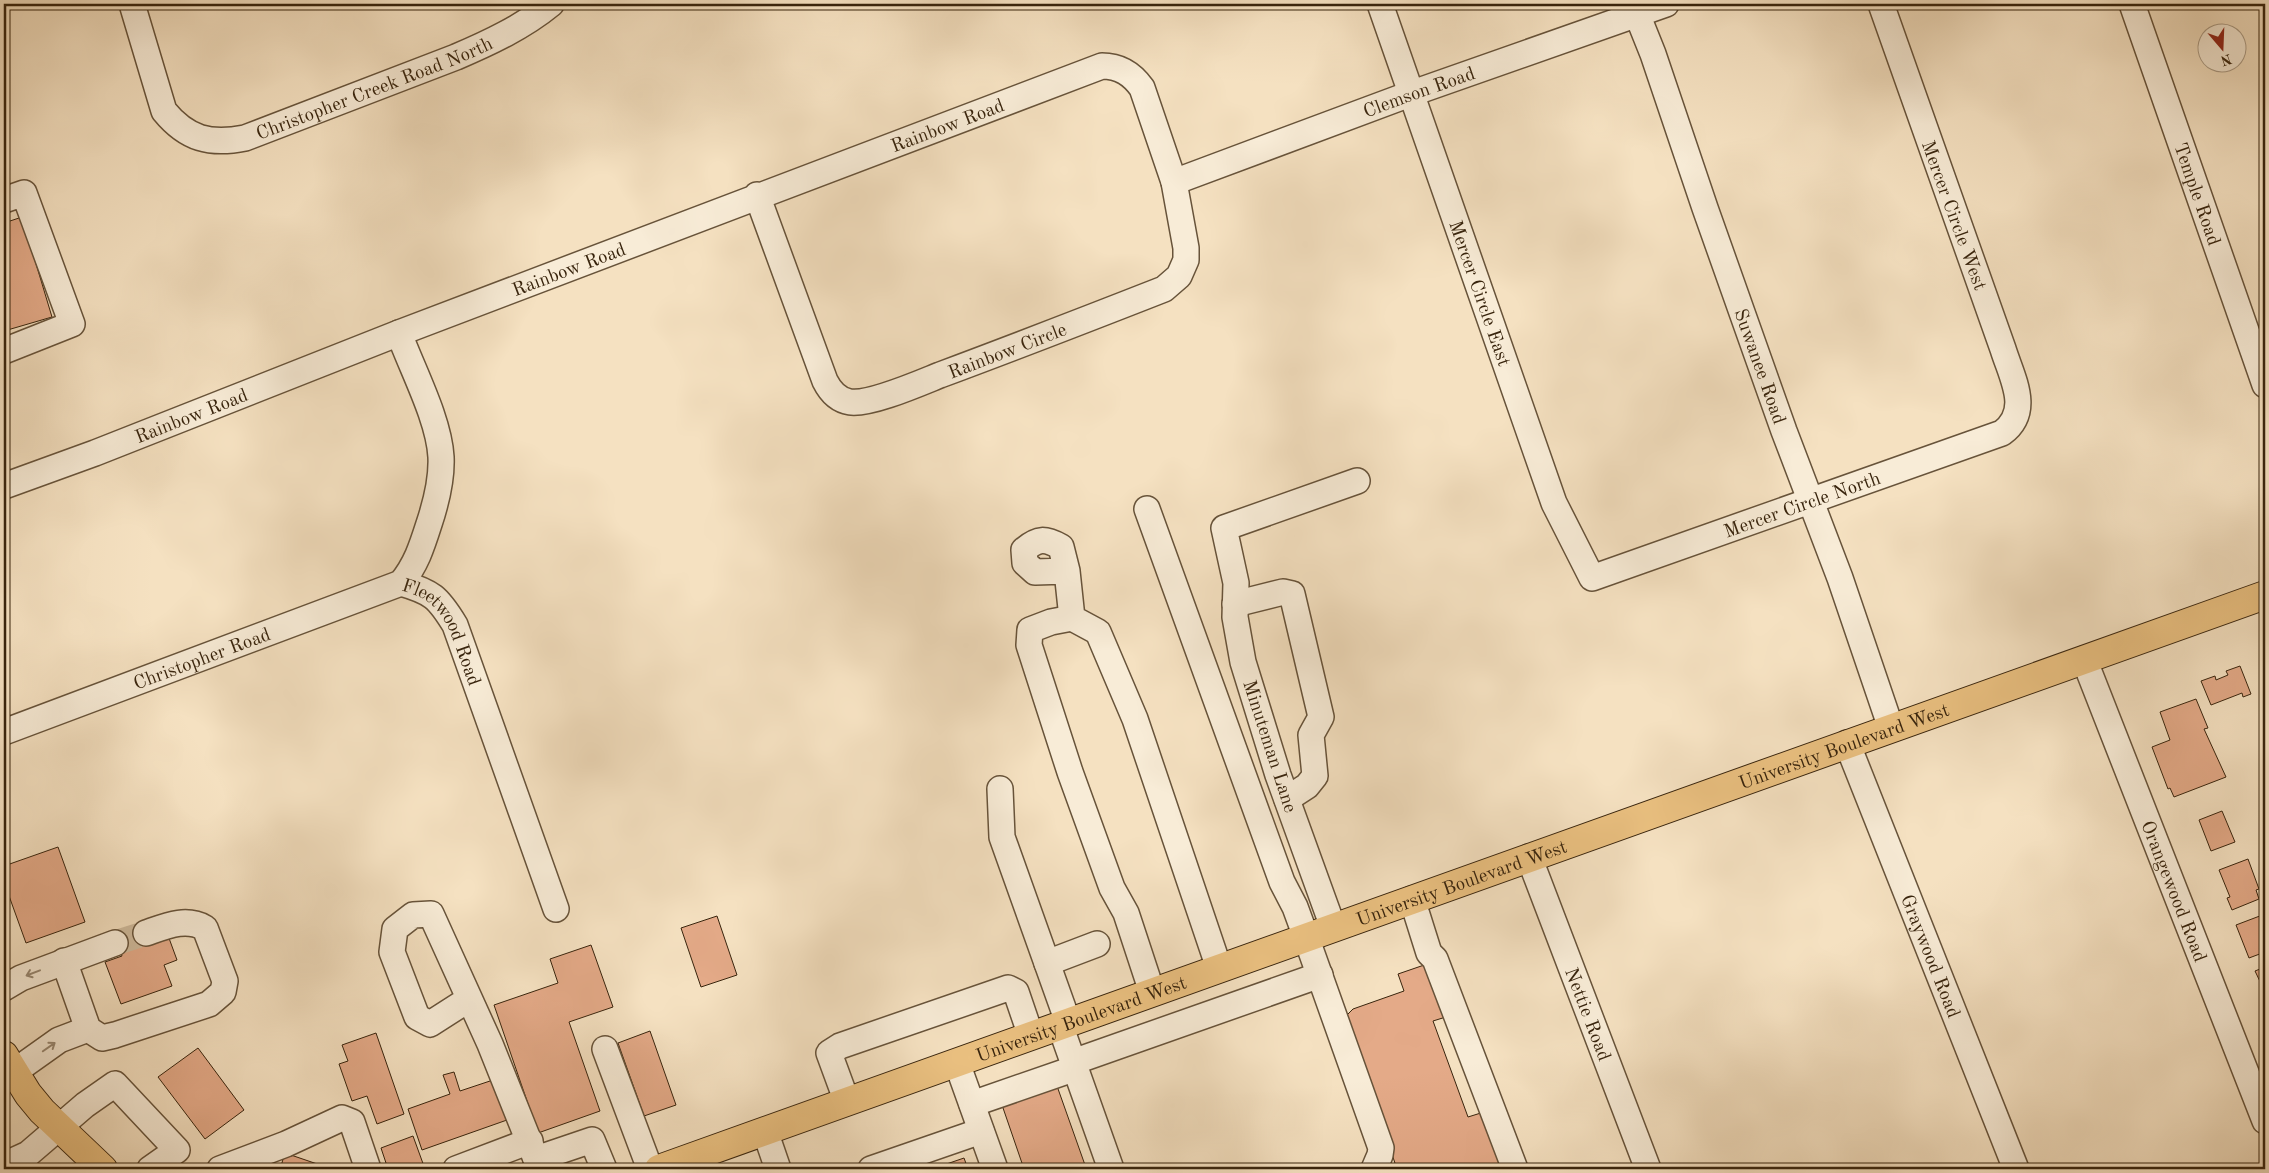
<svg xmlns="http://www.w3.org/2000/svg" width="2269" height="1173" viewBox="0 0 2269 1173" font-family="'Old Standard TT',serif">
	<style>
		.building { fill: #e4aa88; stroke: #38240d }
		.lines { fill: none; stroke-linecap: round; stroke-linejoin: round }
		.minor-tunnel { stroke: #cfbb9d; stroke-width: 25; stroke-dasharray: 25 12; stroke-linecap: butt }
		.minor-casing { stroke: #67533a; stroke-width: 28 }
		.major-casing { stroke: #38240d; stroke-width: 30 }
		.minor { stroke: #f8ecd7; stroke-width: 25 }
		.major { stroke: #eac080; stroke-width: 28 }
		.oneway { stroke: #988872 }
		.labels { text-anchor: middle; stroke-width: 4; stroke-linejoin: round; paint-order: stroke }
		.street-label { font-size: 19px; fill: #38240d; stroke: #f8ecd7 }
	</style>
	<rect width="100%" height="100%" fill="#f5e1c1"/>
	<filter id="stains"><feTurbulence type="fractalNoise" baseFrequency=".004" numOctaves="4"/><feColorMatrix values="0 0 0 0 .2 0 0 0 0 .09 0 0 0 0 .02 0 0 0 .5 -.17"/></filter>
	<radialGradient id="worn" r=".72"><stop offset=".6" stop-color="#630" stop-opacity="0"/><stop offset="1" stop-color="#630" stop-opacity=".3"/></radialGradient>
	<path class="building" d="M22 217 52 317 4 331V223Z
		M2240 666 2251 694 2243 697 2242 693 2211 705 2201 681 2215 676 2216 680 2228 675 2226 671Z
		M2196 699 2208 728 2204 729 2226 777 2174 797 2170 788 2168 789 2152 747 2170 740 2160 712Z
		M2222 811 2235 842 2211 851 2199 820Z
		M58 847 85 922 26 943 4 882V866Z
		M2248 859 2259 889 2256 890 2259 899 2232 910 2227 898 2230 897 2219 870Z
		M2265 914V952L2249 958 2236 925Z
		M717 916 737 975 701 987 681 928Z
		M166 930 177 960 164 965 172 986 121 1004 105 962 122 956 119 947Z
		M591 945 613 1007 569 1022 600 1111 538 1133 494 1005 558 983 550 959Z
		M1430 963 1449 1016 1433 1021 1468 1117 1484 1112 1504 1169H1397L1347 1023V1015L1353 1009 1404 991 1398 974Z
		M2265 967V992L2255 971Z
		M650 1031 676 1105 644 1116 618 1043Z
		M376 1033 404 1114 377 1124 367 1096 352 1101 339 1064 348 1061 342 1045Z
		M198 1048 244 1110 205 1139 158 1077Z
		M454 1072 460 1091 493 1080 507 1120 422 1150 408 1109 450 1094 443 1075Z
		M1057 1086 1085 1165 1072 1169H1024L1002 1105Z
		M413 1136 425 1169H388L381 1148Z
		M285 1153 329 1168V1169H280Z
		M964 1158 968 1169H932Z"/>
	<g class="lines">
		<path class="minor-tunnel" d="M115 943 146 933"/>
		<defs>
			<g id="minor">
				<path id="s1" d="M132 4 164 111C187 139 210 145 245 138L456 57C489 43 523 27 551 4"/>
				<path id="s2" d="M1380 4 1554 503 1592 578 2002 433C2032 411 2012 378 2003 349L1881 4"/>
				<path id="s3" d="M1633 4 1653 54 1705 208 1784 431 1840 578 1891 728"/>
				<path id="s4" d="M2132 4 2265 385"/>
				<path id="s5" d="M1174 182 1410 94 1666 4"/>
				<path d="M4 200 24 193 72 324 4 351"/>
				<path id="s6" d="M4 486 95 453 399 333 1102 66C1120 66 1132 74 1142 88L1174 182 1186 248V260L1179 276 1164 289C1090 318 1015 347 940 375 920 383 870 405 850 402 838 400 830 391 825 381L757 195"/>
				<path d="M1147 509 1282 882 1295 907 1306 937 1381 1148 1380 1155 1374 1169"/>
				<path d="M1067 571 1035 572 1025 563 1024 550C1038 538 1045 538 1061 547L1067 571 1072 618 1098 632 1135 719 1219 968"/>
				<path id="s7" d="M401 583C432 592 438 597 455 625L556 909"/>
				<path d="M1235 604 1283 592 1292 594 1321 717 1311 735 1315 776 1307 786 1287 799"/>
				<path d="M1072 618 1051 622 1030 630 1029 645 1070 772 1112 888 1126 913 1152 992"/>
				<path id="s8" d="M2084 659 2265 1121"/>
				<path id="s9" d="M4 732 401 583C416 565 422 546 429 524 436 503 442 479 441 457 439 419 412 369 399 333"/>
				<path id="s10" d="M1847 743 2016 1169"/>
				<path d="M1000 789 1002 837 1068 1022"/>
				<path id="s11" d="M1529 857 1648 1169"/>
				<path d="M1412 899 1429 953 1435 959 1515 1169"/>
				<path d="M1333 927 1278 775 1243 662 1235 617 1236 583 1224 528 1357 481"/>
				<path d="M64 961 88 1029 102 1038 115 1035 209 1004 223 992 225 981 205 928C186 917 166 926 146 933"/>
				<path d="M1047 963 1097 944"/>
				<path d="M4 988 21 978 115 943"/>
				<path d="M469 999 430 1024 417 1017 392 952 395 929 413 915 431 914 490 1044 540 1169"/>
				<path d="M1060 1025 1111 1169"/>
				<path d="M605 1049 650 1169"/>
				<path d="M1073 1062 1320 975"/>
				<path d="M957 1063 995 1169"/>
				<path d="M14 1072 59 1040 88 1029"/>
				<path d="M847 1102 829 1053 840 1046 1008 988 1016 992 1031 1036"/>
				<path d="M972 1104 1076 1068"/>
				<path d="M765 1131 778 1169"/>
				<path d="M536 1159 592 1140 604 1169"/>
				<path d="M4 1165 28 1154 85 1105 115 1084 177 1150 150 1169"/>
				<path d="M220 1169 286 1144 342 1118 352 1122 368 1169"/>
				<path d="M456 1169 530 1141"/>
				<path d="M871 1169 981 1131"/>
			</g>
			<g id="major">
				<path d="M4 1055 28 1094 42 1111 103 1169"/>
				<path id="s12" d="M659 1169 2265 595"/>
			</g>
		</defs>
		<use href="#minor" class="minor-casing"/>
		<use href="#major" class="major-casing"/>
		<use href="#minor" class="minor"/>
		<use href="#major" class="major"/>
	</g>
	<defs><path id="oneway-shaft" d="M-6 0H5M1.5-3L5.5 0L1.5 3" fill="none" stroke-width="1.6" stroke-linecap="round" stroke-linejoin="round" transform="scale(1.25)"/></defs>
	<g class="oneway">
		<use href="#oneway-shaft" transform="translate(33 973) rotate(159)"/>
		<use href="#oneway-shaft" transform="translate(49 1047) rotate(-35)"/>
	</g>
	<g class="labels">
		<g class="street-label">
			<text dy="7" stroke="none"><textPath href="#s1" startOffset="341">Christopher Creek Road North</textPath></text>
			<text dy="7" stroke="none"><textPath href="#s5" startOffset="261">Clemson Road</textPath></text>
			<text dy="7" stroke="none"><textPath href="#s6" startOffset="1010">Rainbow Road</textPath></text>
			<text dy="7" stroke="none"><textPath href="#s4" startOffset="201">Temple Road</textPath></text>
			<text transform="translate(1955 215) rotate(70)" y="7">Mercer Circle West</text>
			<text dy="7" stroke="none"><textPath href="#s6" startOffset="605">Rainbow Road</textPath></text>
			<text dy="7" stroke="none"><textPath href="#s2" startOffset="306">Mercer Circle East</textPath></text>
			<text transform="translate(1007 350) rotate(-21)" y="7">Rainbow Circle</text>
			<text dy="7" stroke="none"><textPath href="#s3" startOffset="384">Suwanee Road</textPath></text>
			<text dy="7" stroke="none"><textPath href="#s6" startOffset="200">Rainbow Road</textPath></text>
			<text dy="7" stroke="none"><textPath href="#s2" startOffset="835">Mercer Circle North</textPath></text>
			<text dy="7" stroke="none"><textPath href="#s7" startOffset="68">Fleetwood Road</textPath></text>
			<text dy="7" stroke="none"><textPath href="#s9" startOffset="211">Christopher Road</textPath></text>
			<text dy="7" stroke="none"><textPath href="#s12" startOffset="1258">University Boulevard West</textPath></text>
			<text transform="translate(1271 746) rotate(72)" y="7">Minuteman Lane</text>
			<text dy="7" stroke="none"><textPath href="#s12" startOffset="852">University Boulevard West</textPath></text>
			<text dy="7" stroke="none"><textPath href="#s8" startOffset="249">Orangewood Road</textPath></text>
			<text dy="7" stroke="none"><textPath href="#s10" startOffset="229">Graywood Road</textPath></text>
			<text dy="7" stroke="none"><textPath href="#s11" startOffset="168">Nettie Road</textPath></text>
			<text dy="7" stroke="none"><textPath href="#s12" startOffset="448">University Boulevard West</textPath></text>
		</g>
	</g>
	<rect width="2269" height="1173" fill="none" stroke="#f5e1c1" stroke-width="20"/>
	<rect x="5" y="5" width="2259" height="1163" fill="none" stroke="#38240d" stroke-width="2.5"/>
	<rect x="10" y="10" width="2249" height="1153" fill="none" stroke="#38240d"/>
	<g transform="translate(2222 48) rotate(161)"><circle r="24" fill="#f8ecd7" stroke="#ab9c86"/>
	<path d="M0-4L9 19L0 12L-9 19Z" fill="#8f2418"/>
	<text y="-8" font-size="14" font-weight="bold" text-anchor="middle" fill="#38240d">N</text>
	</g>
	<rect width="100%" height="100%" filter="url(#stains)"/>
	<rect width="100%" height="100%" fill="url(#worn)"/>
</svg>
